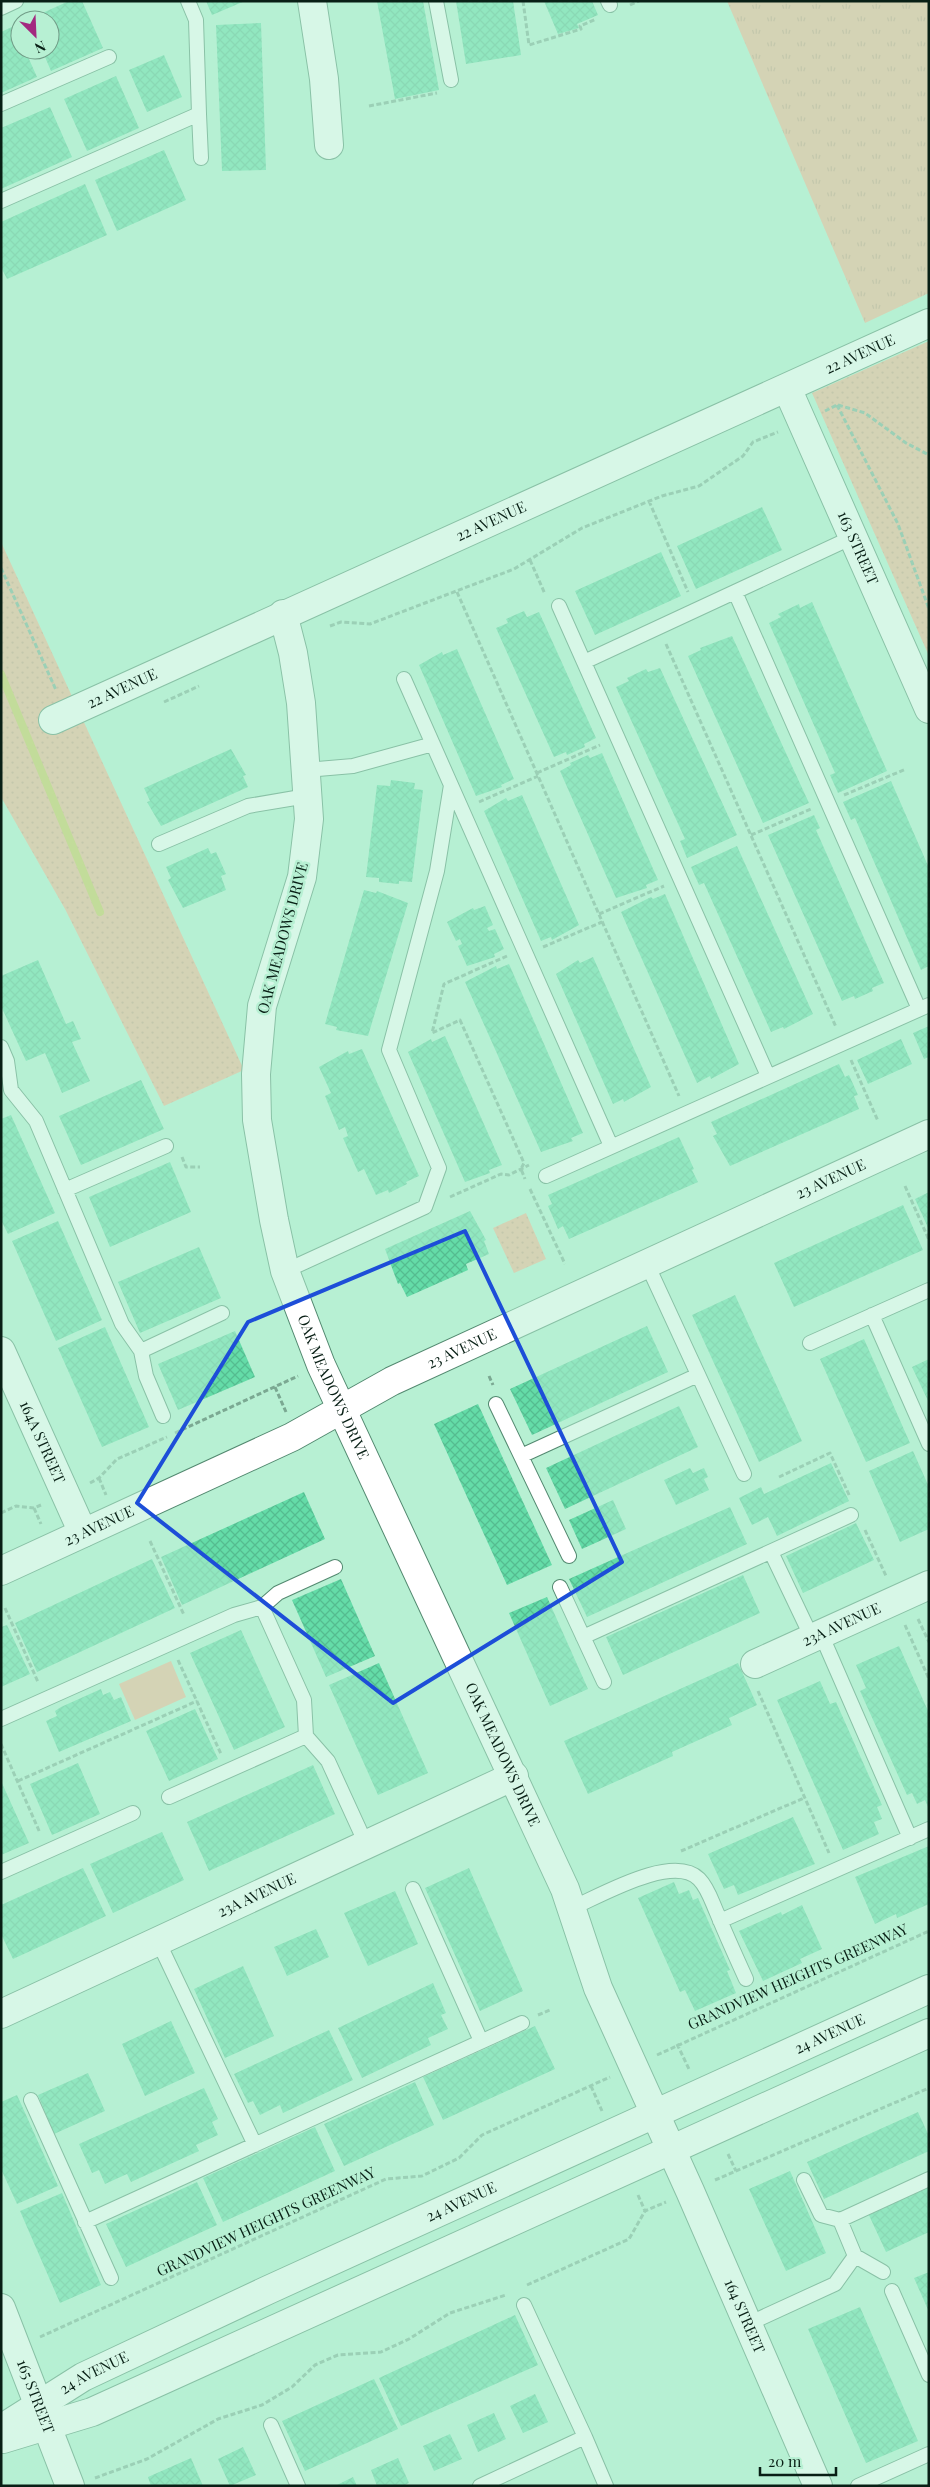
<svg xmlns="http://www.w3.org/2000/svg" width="930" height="2487" viewBox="0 0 930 2487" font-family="'Playfair Display',serif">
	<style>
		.grass { fill: url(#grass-tufts) }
		.park { fill: url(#park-dots) }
		.pitch { fill: #f9af91 }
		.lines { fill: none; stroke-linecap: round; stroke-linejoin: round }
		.stream { stroke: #d0c355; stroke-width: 8 }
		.building { fill: url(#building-cross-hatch) }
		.lane-casing { stroke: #538970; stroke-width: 16 }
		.street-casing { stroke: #538970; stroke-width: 30 }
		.secondary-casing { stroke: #538970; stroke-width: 30 }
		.path { stroke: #7ba892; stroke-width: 3; stroke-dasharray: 5 2.5; stroke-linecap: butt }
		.lane { stroke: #fff; stroke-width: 14 }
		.street { stroke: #fff; stroke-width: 28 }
		.secondary { stroke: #fff; stroke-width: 28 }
		.marked { fill: none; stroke: #1d4ed8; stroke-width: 4; stroke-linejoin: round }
		.labels { text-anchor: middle; stroke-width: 5; stroke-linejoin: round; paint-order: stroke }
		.street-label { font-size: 15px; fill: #081f15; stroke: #b7f0d3 }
	</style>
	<defs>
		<pattern id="grass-tufts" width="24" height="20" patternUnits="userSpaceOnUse" patternTransform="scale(1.25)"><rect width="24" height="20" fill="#f9af91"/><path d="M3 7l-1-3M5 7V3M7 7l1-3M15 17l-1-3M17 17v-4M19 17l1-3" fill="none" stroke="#d4967c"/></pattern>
		<pattern id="park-dots" width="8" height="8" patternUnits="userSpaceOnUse" patternTransform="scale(1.25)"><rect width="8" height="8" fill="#f9af91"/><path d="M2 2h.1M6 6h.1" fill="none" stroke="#d4967c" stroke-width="1.8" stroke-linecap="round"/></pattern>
		<pattern id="building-cross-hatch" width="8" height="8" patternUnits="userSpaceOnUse" patternTransform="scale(1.25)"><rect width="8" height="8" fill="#64dca8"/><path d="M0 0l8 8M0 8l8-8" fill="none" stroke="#55bc90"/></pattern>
	</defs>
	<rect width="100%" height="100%" fill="#b7f0d3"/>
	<path class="grass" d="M727 1H929V293L865 323Z"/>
	<path class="park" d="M929 341V656L812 393Z
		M1 542 244 1070 164 1106 65 909 1 797Z
		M526 1213 546 1259 514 1273 493 1228Z"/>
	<path class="pitch" d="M171 1661 186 1697 135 1720 119 1684Z"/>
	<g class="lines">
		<path class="stream" d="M1 674 100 912"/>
	</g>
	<path class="building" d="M69 1H82L103 48 51 71 42 50H50V20H27Z
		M206 1H245L212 15Z
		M377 1H423L439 90 395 99Z
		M456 1H513L521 55 466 64Z
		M544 1H592L598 15 577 24 579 28 558 34Z
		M261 23 266 170 222 171 216 25Z
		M14 26 20 39V50H25L37 77 1 93V32Z
		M164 55 182 97 147 112 129 70Z
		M116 76 139 128 87 151 64 99Z
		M50 107 72 157 1 189V128Z
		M164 150 186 200 117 231 95 180Z
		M85 184 107 235 7 279 1 267V222Z
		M762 507 782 550 696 589 677 546Z
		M661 552 681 596 595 635 575 591Z
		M812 602 887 771 838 793 830 775 835 773 769 623 781 617 778 614 799 604 800 608Z
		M524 611 527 617 539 612 596 738 584 744 585 747 567 755 566 752 554 757 496 628 508 623 506 619Z
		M732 636 809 803 763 823 688 656 701 650 700 648Z
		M457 649 514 779 501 785 502 787 476 796 419 665 442 652 443 655Z
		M660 668 737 835 687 858 680 841 685 839 616 687 629 681 627 678 646 669 648 672Z
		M231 749 246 775 243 776 248 787 161 826 147 802 150 801 144 788Z
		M602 753 658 880 646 885 647 888 616 898 560 771 571 765 570 763 588 755 590 758Z
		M391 780 415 783 414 789 423 790 412 882 399 881V884L379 882V878L366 877 377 785 390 786Z
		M891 781 929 868V966L921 970 855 818 851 820 843 802Z
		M522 795 579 925 552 940 551 937 541 941 484 811 506 798 508 801Z
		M814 815 820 828 816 830 884 983 872 988 873 991 855 999 854 996 842 1001 768 835Z
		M737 846 813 1014 784 1029 783 1027 771 1032 704 883 699 885 691 867Z
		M208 848 211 854 216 852 226 874 221 876 226 890 183 908 168 880 171 878 166 867Z
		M364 890 376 893 377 891 408 903 368 1036 336 1030 337 1027 325 1024Z
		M665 894 739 1064 711 1079 710 1076 697 1083 621 912 651 897 653 899Z
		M485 906 493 925 487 928 489 931 495 929 504 949 494 954 495 957 467 966 458 946 462 944 460 939 456 941 447 922 473 908 474 910Z
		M593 957 651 1087 624 1102 623 1099 613 1104 556 974 578 960 580 963Z
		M38 960 66 1024 73 1021 81 1039 72 1042 90 1081 62 1093 45 1053 26 1061 1 1006V976Z
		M509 964 583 1133 571 1138 573 1141 541 1152 465 982 496 966 497 969Z
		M929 1026V1057L924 1059 913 1033Z
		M445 1036 502 1165 489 1170 490 1173 465 1182 408 1052 431 1039 432 1042Z
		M901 1039 912 1064 868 1084 857 1060Z
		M362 1049 419 1176 406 1182 407 1184 389 1193 388 1190 376 1195 364 1169 358 1172 343 1138 348 1136 345 1127 339 1130 325 1096 331 1093 319 1067 348 1051 349 1054Z
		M839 1064 845 1077 849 1075 858 1095 854 1096 859 1109 730 1166 713 1136 717 1134 711 1122Z
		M141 1080 164 1129 81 1165 59 1116Z
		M11 1115 55 1213 8 1234 1 1220V1119Z
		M679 1137 694 1169 692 1170 698 1182 569 1239 563 1226 558 1229 548 1206 552 1204 548 1195Z
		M170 1162 191 1212 110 1247 89 1197Z
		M929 1192V1230L915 1199Z
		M903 1205 923 1250 794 1307 774 1263Z
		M470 1211 486 1240 484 1241 489 1254 466 1264 468 1270 407 1297 400 1283 398 1284 385 1249Z
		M58 1221 102 1320 56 1341 12 1241Z
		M199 1247 221 1298 140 1333 118 1282Z
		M735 1295 802 1441 759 1462 692 1315Z
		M647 1326 668 1372 532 1435 510 1389Z
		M105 1327 149 1427 102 1447 58 1348Z
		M235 1331 255 1377 178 1410 158 1364Z
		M864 1339 910 1443 866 1462 820 1359Z
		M929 1359V1403L912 1367Z
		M478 1404 552 1565 507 1585 434 1424Z
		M679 1406 698 1447 565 1509 546 1468Z
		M913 1451 929 1487V1529L900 1542 869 1471Z
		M831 1463 849 1501 777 1536 768 1517 752 1525 739 1498 761 1487 764 1494Z
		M690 1468 693 1473 704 1468 708 1477 704 1479 709 1490 676 1505 664 1480Z
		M304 1492 325 1539 182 1605 161 1557Z
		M613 1500 626 1529 582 1549 569 1520Z
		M730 1507 747 1544 587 1617 569 1579Z
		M856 1523 874 1560 803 1593 786 1556Z
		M152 1559 175 1608 37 1672 15 1623Z
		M743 1575 760 1613 623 1675 606 1637Z
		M341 1579 375 1656 326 1677 292 1600Z
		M547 1597 588 1689 550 1706 509 1613Z
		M7 1625 30 1674 1 1687V1627Z
		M241 1630 285 1727 234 1750 190 1653Z
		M899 1646 929 1713V1809L925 1800 917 1804 912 1793 907 1795 860 1691 866 1688 856 1665Z
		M379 1663 428 1773 378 1795 329 1685Z
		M738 1663 757 1705 729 1718 732 1725 672 1752 673 1756 588 1794 564 1741Z
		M820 1681 830 1704 836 1702 882 1805 877 1807 882 1819 874 1822 879 1834 843 1850 777 1700Z
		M101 1689 103 1695 110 1692 114 1700 121 1697 131 1721 59 1752 46 1721 57 1716 55 1711 61 1707Z
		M195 1709 218 1759 169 1781 146 1731Z
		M78 1763 100 1814 52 1835 30 1784Z
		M313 1765 335 1814 209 1871 187 1822Z
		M1 1781 29 1843 1 1855Z
		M793 1817 815 1864 738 1895 734 1885 724 1889 708 1854Z
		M162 1832 184 1880 113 1913 90 1864Z
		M929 1846V1904L897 1918 896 1914 875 1924 855 1877Z
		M83 1868 106 1916 13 1959 1 1934V1905Z
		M469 1868 523 1991 480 2011 425 1888Z
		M674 1882 679 1894 689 1890 693 1900 698 1898 730 1970 727 1971 736 1993 695 2011 685 1990 680 1992 638 1898Z
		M395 1891 418 1944 368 1966 344 1913Z
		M802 1905 822 1949 800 1959 802 1963 763 1981 739 1931 781 1912 782 1915Z
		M316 1929 329 1957 287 1976 274 1947Z
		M243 1966 274 2036 225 2058 194 1989Z
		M433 1983 446 2013 441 2015 448 2029 428 2038 431 2045 362 2078 338 2028Z
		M171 2021 195 2073 145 2096 122 2044Z
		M535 2026 555 2069 443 2120 423 2077Z
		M329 2030 353 2080 283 2113 280 2105 260 2115 253 2101 248 2103 234 2074Z
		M88 2073 105 2111 54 2134 38 2095Z
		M415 2082 434 2125 344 2166 324 2124Z
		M204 2088 218 2119 212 2122 218 2135 196 2145 199 2151 131 2182 127 2174 105 2184 99 2170 92 2173 79 2144Z
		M17 2095 58 2186 17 2204 1 2169V2102Z
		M918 2112 929 2136V2151L824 2199 807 2162Z
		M315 2127 335 2171 223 2222 203 2178Z
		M790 2171 826 2253 786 2271 749 2189Z
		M197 2182 217 2225 126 2267 106 2224Z
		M929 2182V2232L886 2252 867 2211Z
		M62 2193 101 2285 60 2303 20 2211Z
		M929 2272V2312L914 2278Z
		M860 2307 918 2441 866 2463 808 2329Z
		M515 2315 538 2365 401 2426 379 2378Z
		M374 2379 398 2429 305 2471 282 2421Z
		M535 2394 548 2422 523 2433 510 2406Z
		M494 2413 506 2439 478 2452 467 2425Z
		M450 2434 462 2459 434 2471 423 2446Z
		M243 2447 256 2475 230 2486 218 2459Z
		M191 2458 203 2486H151L148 2477Z
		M398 2458 409 2483 403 2486H377L371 2470Z
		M353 2477 357 2486H335Z"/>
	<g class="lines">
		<defs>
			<path id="lane" d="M436 1 451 80
				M608 1 610 5
				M1 8 16 1
				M1 104 109 57
				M199 114 201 158
				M1 201 199 114 196 20 188 1
				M735 592 919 1009
				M559 606 768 1076
				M584 662 853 537
				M404 679 611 1146
				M306 770 353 766 433 744
				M159 844 248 806 307 796
				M1 1047 7 1061 11 1090 36 1121 122 1324 141 1351 146 1376 163 1416
				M546 1176 929 1005
				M65 1190 166 1146
				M647 1264 744 1474
				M285 1271 425 1207 439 1168 389 1050 437 871 451 785
				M872 1315 929 1444
				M810 1343 929 1290
				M141 1351 222 1313
				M496 1404 569 1556
				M521 1456 698 1375
				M771 1552 812 1638
				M560 1587 604 1682
				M262 1607 278 1593 335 1567
				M821 1634 910 1838
				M583 1637 851 1515
				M1 1719 234 1615 262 1607 304 1700 306 1736 328 1761 366 1844
				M169 1797 306 1736
				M1 1872 133 1813
				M413 1889 481 2041
				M572 1908C600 1896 673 1853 699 1879 708 1888 712 1902 717 1913 726 1935 736 1957 746 1979
				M720 1921 929 1829
				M158 1941 255 2145
				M31 2100 111 2278
				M804 2180 821 2215 840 2220 929 2179
				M840 2220 855 2256 883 2272
				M85 2222 522 2023
				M892 2291 929 2375
				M524 2305 585 2437
				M748 2324 835 2284 855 2256
				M271 2425 298 2486
				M480 2486 585 2437 606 2486
				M858 2486 929 2454"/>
			<g id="street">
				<path d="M312 1 324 79 329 145"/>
				<path id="s1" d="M787 388 929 709"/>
				<path id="s2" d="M283 614 293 653 301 703 309 819 302 877 262 1006 256 1074 257 1120 274 1220 285 1271 321 1365 565 1889 598 1988 690 2191 818 2486"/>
				<path id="s3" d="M53 720 929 323"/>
				<path id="s4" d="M1 1351 83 1533"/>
				<path id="s5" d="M1 1571 292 1437 392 1381 929 1134"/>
				<path id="s6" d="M755 1664 929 1585"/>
				<path id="s7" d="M1 2014 514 1776"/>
				<path id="s8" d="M1 2308 70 2486"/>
			</g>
			<g id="secondary">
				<path id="s9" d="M1 2429 83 2377 268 2290 929 1989"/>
				<path d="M3 2439 92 2412 929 2033"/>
			</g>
		</defs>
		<use href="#lane" class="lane-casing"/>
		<use href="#street" class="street-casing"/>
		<use href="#secondary" class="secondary-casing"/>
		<path class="path" d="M523 1 529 45 581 29 580 26 596 19
			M630 5 639 1
			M369 106 437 93
			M837 405 898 524 929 609
			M838 405 865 413 906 443 929 455
			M825 411 837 405
			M649 501 688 592
			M530 560 545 594
			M1 568 56 690
			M457 592 679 1096
			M330 626 341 622 370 624 514 569 582 528 662 496 699 486 743 456 753 442 778 432
			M666 644 836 1027
			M164 702 199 686
			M537 773 600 745
			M844 795 906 769
			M479 802 538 776
			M751 835 811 809
			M599 914 664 886
			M543 947 602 922
			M507 956 444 984 432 1033 460 1020 524 1163 521 1169 525 1179
			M851 1060 878 1121
			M182 1157 186 1167H200
			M905 1186 929 1240
			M530 1189 565 1264
			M450 1197 501 1174 509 1175 529 1165
			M489 1376 493 1385
			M275 1387 286 1412
			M175 1433 298 1376
			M779 1477 830 1453 850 1497
			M99 1478 106 1495
			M90 1483 99 1478 117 1459 167 1437
			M34 1508 41 1524
			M1 1513 16 1506 34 1508 41 1505
			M865 1530 886 1576
			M150 1541 184 1615
			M5 1608 38 1682
			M918 1619 929 1642
			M905 1625 929 1679
			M178 1660 221 1754
			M758 1691 829 1853
			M1 1744 40 1833
			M18 1781 197 1701
			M681 1851 804 1798
			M538 2015 550 2010
			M677 2044 689 2069
			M657 2055 929 1931
			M591 2086 602 2111
			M728 2154 736 2171
			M715 2180 929 2088
			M638 2195 645 2211
			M527 2285 629 2239 645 2211 666 2202
			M40 2337 386 2179 422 2176 459 2158 482 2135 610 2077
			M95 2478 147 2459 218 2419 262 2405 292 2387 315 2365 338 2355 381 2352 409 2339 450 2313 506 2295
			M928 2486 929 2485"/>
		<use href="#lane" class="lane"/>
		<use href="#street" class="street"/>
		<use href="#secondary" class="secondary"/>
	</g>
	<path d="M0 0H930V2487H0ZM465 1231 622 1562 393 1703 137 1503 248 1322Z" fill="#b7f0d3" fill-opacity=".55" fill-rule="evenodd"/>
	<path class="marked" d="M465 1231 622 1562 393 1703 137 1503 248 1322Z"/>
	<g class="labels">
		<g class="street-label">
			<text dy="5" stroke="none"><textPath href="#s3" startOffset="886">22 AVENUE</textPath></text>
			<text dy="5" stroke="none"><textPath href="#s3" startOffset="481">22 AVENUE</textPath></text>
			<text dy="5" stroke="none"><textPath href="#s1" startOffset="175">163 STREET</textPath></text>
			<text dy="5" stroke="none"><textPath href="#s3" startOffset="76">22 AVENUE</textPath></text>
			<text transform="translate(283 938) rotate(-75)" y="5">OAK MEADOWS DRIVE</text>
			<text dy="5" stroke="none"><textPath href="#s5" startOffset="918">23 AVENUE</textPath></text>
			<text dy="5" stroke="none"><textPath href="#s5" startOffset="512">23 AVENUE</textPath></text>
			<text dy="5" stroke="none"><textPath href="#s2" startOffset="794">OAK MEADOWS DRIVE</textPath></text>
			<text dy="5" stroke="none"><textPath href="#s4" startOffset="100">164A STREET</textPath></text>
			<text dy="5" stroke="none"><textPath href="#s5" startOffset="108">23 AVENUE</textPath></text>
			<text dy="5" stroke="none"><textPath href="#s6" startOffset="95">23A AVENUE</textPath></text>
			<text dy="5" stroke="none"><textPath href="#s2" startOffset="1199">OAK MEADOWS DRIVE</textPath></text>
			<text dy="5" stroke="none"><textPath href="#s7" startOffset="282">23A AVENUE</textPath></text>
			<text transform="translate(798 1977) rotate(-24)" y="5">GRANDVIEW HEIGHTS GREENWAY</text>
			<text dy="5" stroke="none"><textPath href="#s9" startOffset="919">24 AVENUE</textPath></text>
			<text dy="5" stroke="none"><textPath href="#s9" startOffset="514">24 AVENUE</textPath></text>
			<text transform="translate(266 2222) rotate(-25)" y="5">GRANDVIEW HEIGHTS GREENWAY</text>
			<text dy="5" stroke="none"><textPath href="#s2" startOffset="1811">164 STREET</textPath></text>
			<text dy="5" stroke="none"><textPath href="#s9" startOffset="109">24 AVENUE</textPath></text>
			<text dy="5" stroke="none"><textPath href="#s8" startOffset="95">165 STREET</textPath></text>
		</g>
	</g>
	<rect width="930" height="2487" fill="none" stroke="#081f15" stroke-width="5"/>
	<g transform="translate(35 35) rotate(156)"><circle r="24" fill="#b7f0d3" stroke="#719c87"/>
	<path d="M0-4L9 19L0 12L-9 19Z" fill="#a3297f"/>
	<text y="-8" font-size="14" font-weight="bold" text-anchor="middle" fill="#081f15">N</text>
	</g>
	<path d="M760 2467v8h76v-8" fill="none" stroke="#081f15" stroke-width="2.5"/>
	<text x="768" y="2467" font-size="15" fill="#081f15" stroke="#b7f0d3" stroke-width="4" paint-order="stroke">20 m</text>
</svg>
